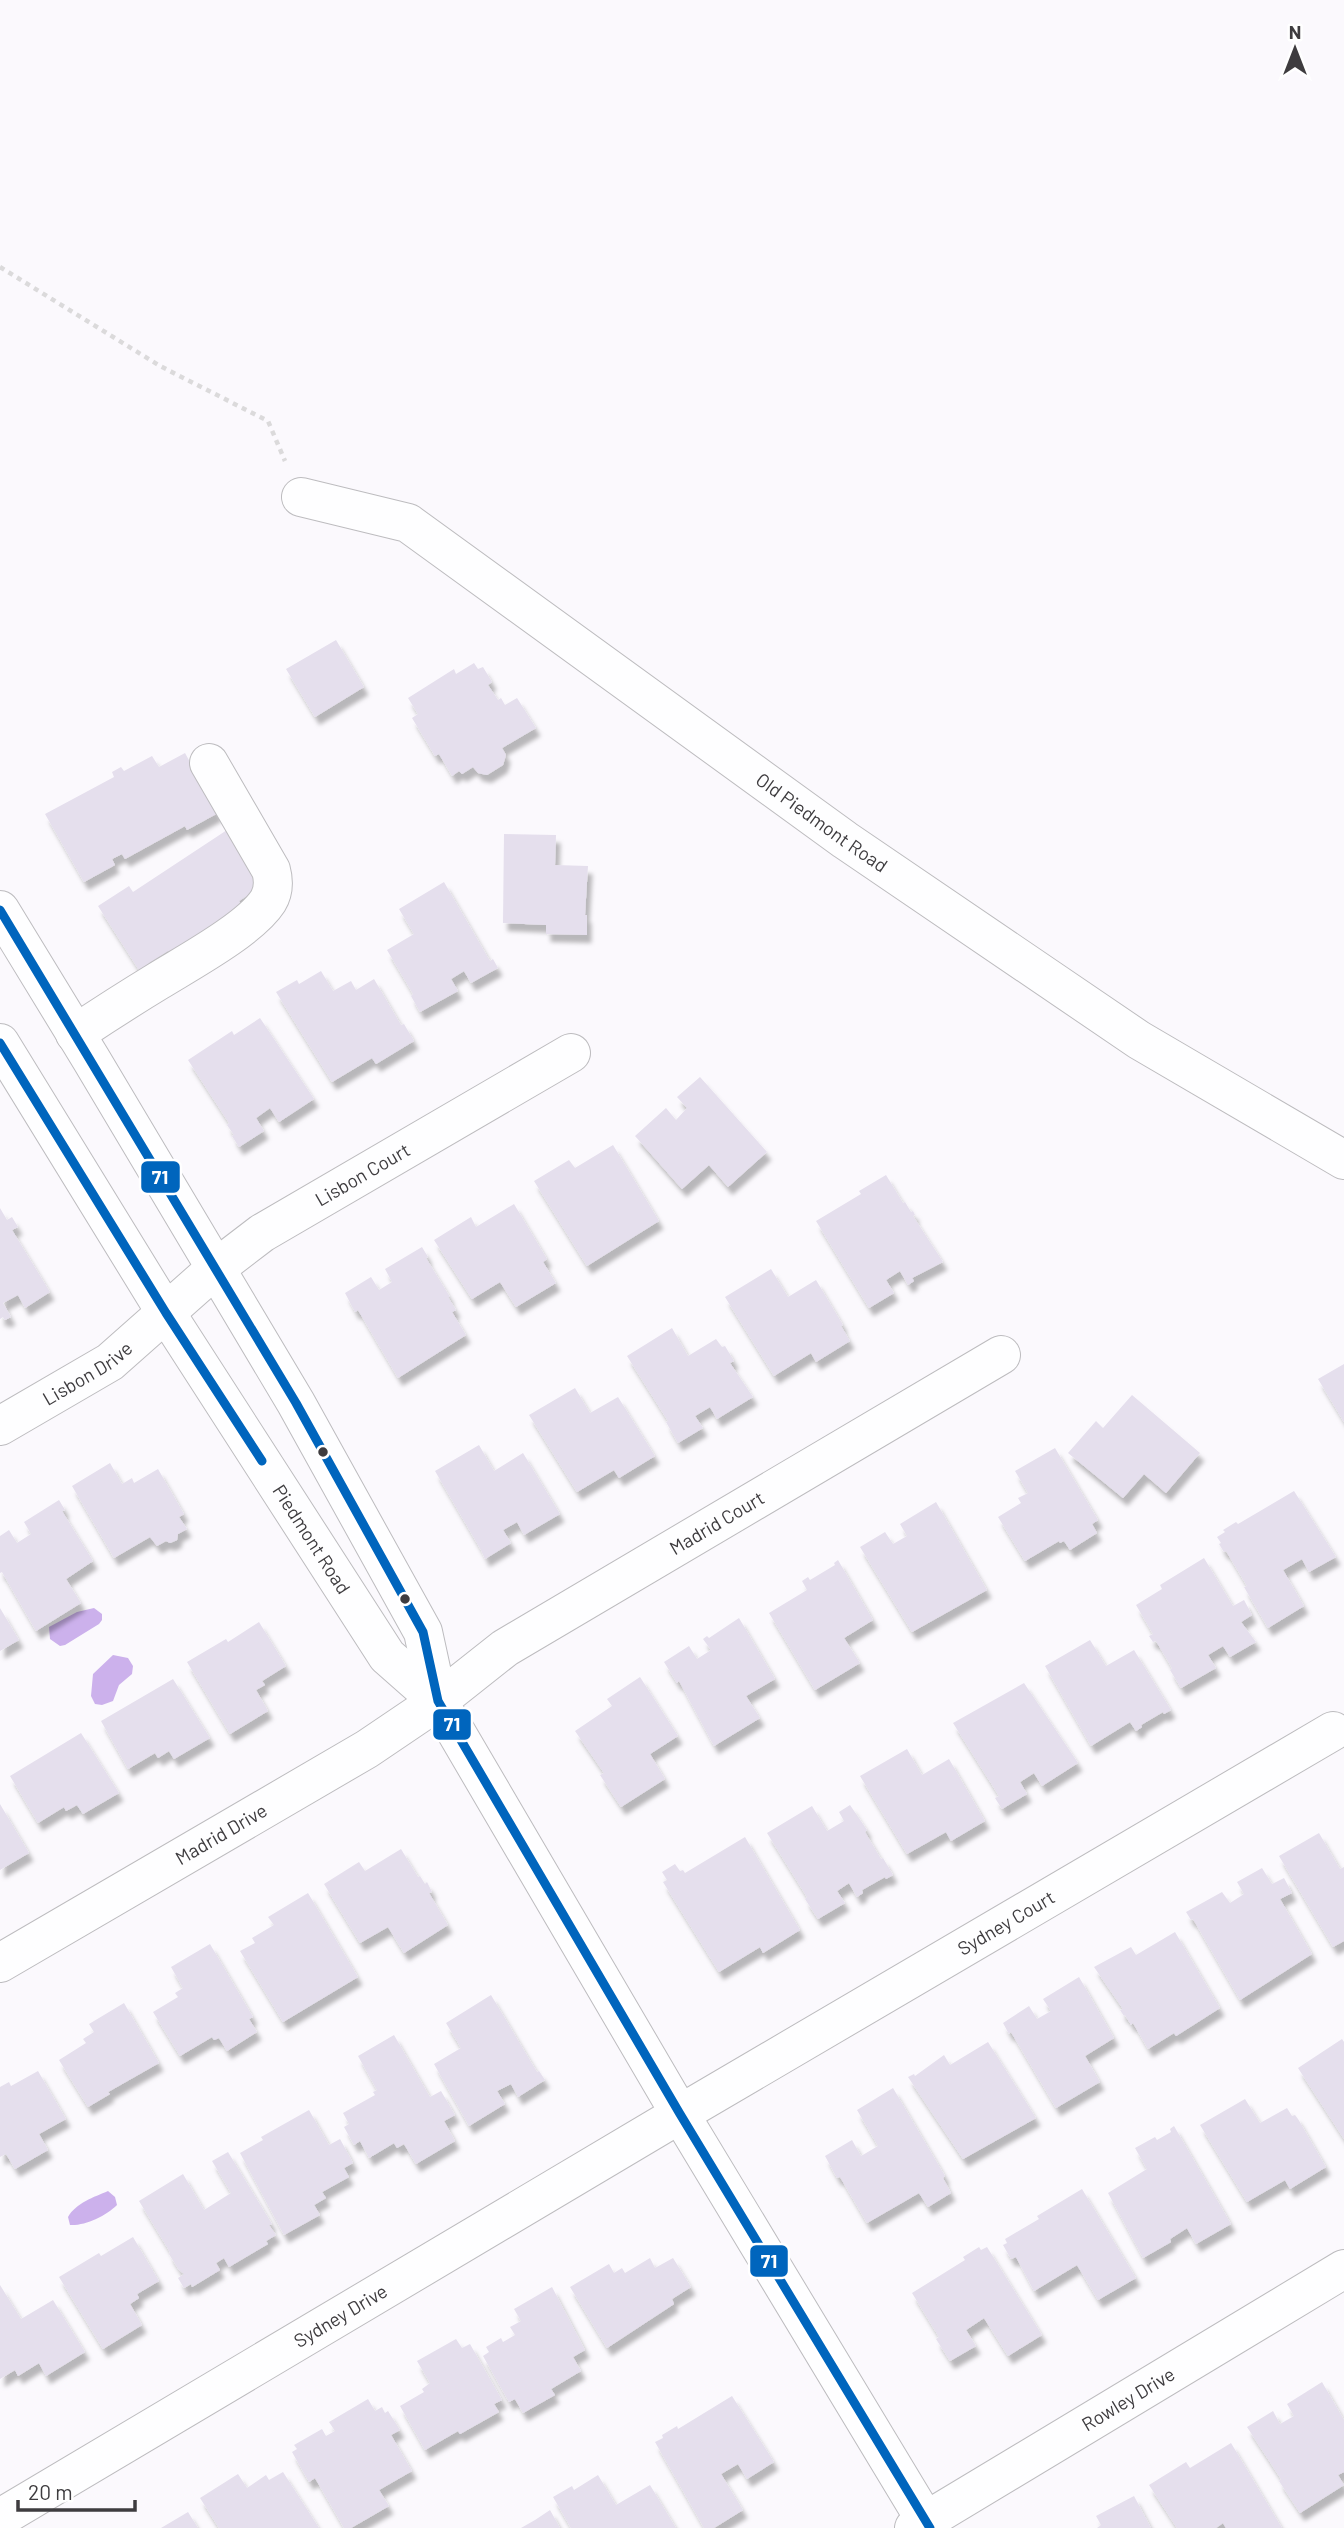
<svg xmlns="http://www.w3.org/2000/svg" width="1344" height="2528" viewBox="0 0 1344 2528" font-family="Barlow,sans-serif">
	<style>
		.water { fill: #ccb1ec }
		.building { fill: #e5dfed; filter: url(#shadow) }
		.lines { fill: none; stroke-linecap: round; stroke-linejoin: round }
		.minor-casing { stroke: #bdbcbf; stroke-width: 40 }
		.major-casing { stroke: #bdbcbf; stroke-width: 40 }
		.path { stroke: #dbdadb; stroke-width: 4.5; stroke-dasharray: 5 5; stroke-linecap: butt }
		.minor { stroke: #fefeff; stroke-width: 38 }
		.major { stroke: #fefeff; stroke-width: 38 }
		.bus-1-casing { stroke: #fff; stroke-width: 14 }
		.bus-1 { stroke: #0065bd; stroke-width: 9 }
		.bus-dot { fill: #3e3c3f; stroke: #fff; stroke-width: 2.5 }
		.labels { text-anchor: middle; stroke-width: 5; stroke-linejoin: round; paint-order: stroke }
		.street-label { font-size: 19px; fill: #3e3c3f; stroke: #fff }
		.line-badge { stroke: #fff; stroke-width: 2.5 }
		.badge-label { font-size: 19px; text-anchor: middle; font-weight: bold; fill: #fff }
	</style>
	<defs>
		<filter id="shadow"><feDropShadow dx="4.5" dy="8" stdDeviation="2" flood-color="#0004"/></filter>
	</defs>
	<rect width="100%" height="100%" fill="#fbf9fd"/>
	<path class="water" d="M94 1608 102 1614V1620L99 1624 65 1645 60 1646 50 1639 49 1627 77 1612Z
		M113 1655 128 1658 133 1666 132 1674 119 1685 113 1701 102 1705 95 1704 91 1696 93 1674Z
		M108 2191 115 2197 117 2205C106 2216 85 2226 70 2225L68 2217C76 2203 94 2197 108 2191Z"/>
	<path class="building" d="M336 640 364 687 315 717 286 669Z
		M474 663 478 669 483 667 492 682 488 685 498 700 501 698 505 705 517 698 536 728 502 748 506 755 503 765 487 775 478 773 473 767 462 774 459 771 452 776 439 754 435 756 412 718 418 714 408 698 454 669 456 674Z
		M185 753 218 813 187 830 185 826 125 859 122 854 112 859 115 865 84 882 45 814 114 777 112 772 121 767 124 771 152 756 159 767Z
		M227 830 264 885 239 901 242 906 169 953 168 951 139 970 98 906 129 886 133 892Z
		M504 834 556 835 555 865 588 866 585 915H587V935L546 934V925L503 923Z
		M444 882 490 961 493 959 498 968 471 983 464 971 451 979 458 991 420 1012 411 996 413 994 387 950 414 934 399 909Z
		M321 971 333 991 351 981 356 990 374 979 401 1025 404 1024 414 1041 376 1064 372 1058 332 1082 276 992 297 980 299 984Z
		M260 1018 314 1099 279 1122 270 1108 256 1118 264 1131 239 1147 232 1136 234 1135 227 1125 229 1123 188 1060 232 1031 234 1035Z
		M700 1077 767 1152 728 1187 709 1165 682 1189 635 1136 666 1108 676 1120 687 1108 677 1097Z
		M613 1145 659 1221 587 1266 534 1181 569 1160 575 1168Z
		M886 1175 903 1203 905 1202 911 1212 913 1211 915 1215 913 1216 943 1262 912 1278 914 1281 908 1285 900 1271 886 1280 894 1293 869 1308 816 1221 861 1194 859 1191Z
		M514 1204 547 1259 543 1262 556 1283 516 1307 500 1282 472 1299 434 1240 471 1217 476 1227Z
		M0 1208 7 1220 12 1217 18 1227 12 1230 50 1292 25 1308 18 1295 3 1303 11 1317 5 1320 3 1317 0 1319Z
		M422 1247 428 1257 426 1258 450 1297H448L456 1310 452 1312 466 1335 398 1378 358 1310 355 1312 345 1293 371 1277 379 1290 392 1282 385 1269Z
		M771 1269 788 1297 816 1280 843 1325 841 1326 850 1341 816 1362 811 1353 774 1376 725 1297Z
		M672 1328 688 1356 716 1339 722 1347 725 1346 734 1361 730 1363 753 1397 717 1419 710 1407 695 1416 703 1428 678 1443 666 1422 668 1421 627 1356Z
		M1344 1364V1422L1318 1379Z
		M575 1388 590 1413 618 1397 655 1456 619 1478 614 1470 577 1492 529 1415Z
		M1132 1395 1200 1453 1166 1493 1144 1474 1123 1498 1068 1453 1096 1421 1103 1428Z
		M479 1445 494 1471 523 1453 560 1514 524 1535 517 1522 503 1530 511 1543 485 1559 481 1550 435 1471Z
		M1055 1448 1098 1520 1092 1524 1097 1533 1070 1550 1064 1541 1060 1543 1059 1541 1025 1561 998 1517 1021 1503 1018 1498 1028 1493 1015 1471Z
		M110 1463 122 1484 132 1478 134 1483 158 1469 184 1514 179 1517 187 1529 178 1534 177 1540 170 1543 166 1541 157 1546 150 1537 114 1558 72 1486Z
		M1294 1491 1336 1557 1309 1572 1302 1559 1283 1570 1304 1606 1268 1628 1244 1587 1247 1586 1226 1551 1224 1552 1219 1544 1221 1543 1217 1537 1225 1532 1223 1530 1236 1522 1238 1524Z
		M59 1500 65 1510 62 1511 93 1561 66 1579 81 1603 36 1631 2 1572 0 1573V1536L9 1530 17 1543 31 1534 24 1522Z
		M936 1502 987 1590 912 1632 860 1547 885 1532 893 1544 907 1536 900 1524Z
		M1204 1558 1233 1606 1244 1600 1252 1615 1241 1622 1256 1642 1230 1657 1223 1646 1208 1655 1216 1668 1181 1688 1170 1670 1172 1668 1156 1641 1153 1642 1149 1636 1153 1634 1136 1605 1162 1589 1160 1585Z
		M838 1560 873 1620 844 1638 860 1663 815 1690 769 1613 807 1590 802 1581 808 1577 810 1580 835 1565 834 1563Z
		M0 1608 19 1640 0 1651Z
		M739 1618 775 1679 746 1696 760 1718 714 1746 679 1681 677 1683 664 1662 689 1646 697 1659 711 1650 703 1639 707 1636 709 1638Z
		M259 1622 286 1666 262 1681 265 1685 256 1690 268 1711 230 1734 187 1662 226 1639 228 1642Z
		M1090 1640 1106 1666 1134 1650 1171 1710 1164 1714 1163 1712 1141 1725 1142 1727 1136 1731 1130 1722 1091 1746 1045 1666Z
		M640 1677 678 1736 650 1754 665 1779 621 1807 600 1775 604 1773 575 1731 612 1706 607 1699Z
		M173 1679 210 1738 174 1759 169 1751 158 1758 155 1753 128 1769 101 1721Z
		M1024 1683 1078 1763 1042 1786 1034 1773 1020 1782 1027 1794 1002 1809 995 1798 999 1796 953 1723Z
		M81 1733 119 1793 83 1814 77 1805 66 1811 64 1807 38 1823 10 1776Z
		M907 1749 922 1775 949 1759 985 1821 951 1841 946 1832 907 1854 860 1776Z
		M0 1804 29 1853 0 1870Z
		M850 1805 867 1830 865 1832 881 1859 883 1858 893 1875 886 1879 885 1877 862 1890 863 1893 857 1897 849 1883 837 1891 845 1903 818 1919 805 1899 807 1897 767 1833 812 1806 827 1831 844 1821 839 1812Z
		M1319 1833 1340 1869 1344 1867V1941L1333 1947 1279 1856Z
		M745 1837 800 1930 763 1953 760 1947 719 1972 663 1882 667 1880 662 1872 675 1864 680 1871 683 1870 685 1873Z
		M401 1849 418 1877 420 1876 425 1884 427 1882 432 1892 429 1893 448 1925 404 1953 388 1927 360 1943 324 1884 359 1862 365 1871Z
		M1262 1868 1272 1884 1284 1878 1292 1893 1280 1899 1312 1954 1240 2000 1193 1919 1191 1920 1186 1912 1222 1892 1230 1903 1244 1894 1237 1882Z
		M308 1893 358 1977 283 2022 240 1951 255 1943 252 1938 274 1925 268 1917Z
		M1175 1932 1220 2008 1176 2036 1174 2033 1148 2049 1133 2023 1131 2025 1125 2015 1124 2016 1120 2010 1123 2009 1094 1967 1131 1947 1136 1955Z
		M210 1944 253 2017 249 2019 257 2032 227 2051 219 2038 214 2040 212 2037 180 2056 153 2012 178 1997 175 1993 183 1988 171 1967Z
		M1079 1977 1114 2038 1085 2056 1100 2082 1056 2108 1011 2032 1009 2034 1003 2023 1029 2006 1037 2019 1051 2011 1043 1999Z
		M491 1995 537 2072 539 2071 545 2080 518 2097 511 2084 497 2091 505 2104 469 2126 434 2064 461 2048 446 2023Z
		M124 2003 159 2063 108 2092 110 2094 88 2107 59 2060 86 2043 83 2039 94 2032 89 2024Z
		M394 2035 430 2097 441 2091 455 2115 444 2121 455 2141 416 2164 404 2144 397 2148 394 2143 369 2158 360 2141 354 2145 344 2127 349 2124 343 2113 375 2095 373 2092 377 2090 358 2056Z
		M1342 2039 1344 2042V2139L1298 2068Z
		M988 2042 1036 2118 963 2159 908 2077 914 2074 915 2076 944 2055 950 2065Z
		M38 2071 66 2119 39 2134 48 2150 15 2169 6 2154 0 2157V2087L9 2082 11 2086Z
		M893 2088 945 2176 943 2178 951 2193 928 2207 919 2193 867 2223 840 2177 837 2178 825 2156 852 2140 861 2156 878 2146 857 2110Z
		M1245 2099 1260 2123 1287 2108 1292 2116 1295 2115 1298 2119 1326 2167 1290 2189 1285 2180 1247 2202 1200 2125Z
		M309 2110 329 2145 340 2139 353 2163 344 2168 349 2177 322 2192 326 2198 314 2205 320 2215 284 2235 240 2153 263 2140 261 2137Z
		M1174 2126 1231 2224 1196 2244 1187 2228 1170 2239 1171 2242 1143 2258 1108 2193 1147 2169 1135 2148 1155 2137 1157 2140 1171 2132 1170 2129Z
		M228 2152 272 2224 269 2225 276 2235 266 2241 268 2244 229 2267 224 2258 216 2263 220 2270 192 2287 191 2284 184 2288 178 2278 184 2274 179 2270 169 2254 170 2252 139 2201 183 2174 204 2210 231 2193 212 2161Z
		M1082 2189 1136 2278 1098 2300 1077 2265 1034 2291 1016 2257 1011 2259 1003 2245 1007 2243 1005 2239 1039 2219 1037 2216Z
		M133 2237 159 2281 137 2294 139 2298 130 2304 142 2325 103 2349 59 2277 99 2253 101 2256Z
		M979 2247 981 2250 987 2247 1042 2335 1008 2356 984 2318 966 2330 976 2346 950 2361 936 2339 939 2337 912 2293 965 2260 963 2257Z
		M650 2258 655 2268 673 2258 691 2287 672 2299 674 2304 607 2348 570 2287 609 2264 614 2273 622 2268 625 2273Z
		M0 2285 21 2319 53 2300 85 2352 46 2376 39 2363 18 2376 15 2370 0 2379Z
		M552 2287 585 2350 573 2357 581 2371 551 2389 555 2395 523 2413 515 2399 509 2402 483 2356 489 2352 486 2347 501 2338 503 2342 515 2335 510 2327 521 2321 514 2309Z
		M456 2339 462 2348 470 2344 502 2400 494 2404 499 2412 460 2434 458 2431 425 2450 400 2406 424 2392 422 2389 430 2383 417 2361Z
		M1322 2382 1344 2420V2472L1338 2475 1344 2485 1300 2513 1279 2481 1281 2479 1247 2427 1273 2411 1280 2424 1294 2416 1287 2404Z
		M732 2396 774 2462 747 2479 738 2464 721 2474 743 2510 714 2528H704L655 2442 663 2438 662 2435 677 2426 678 2429Z
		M368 2399 375 2411 382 2407 385 2413 388 2411 400 2430 391 2435 412 2471 379 2490 389 2506 351 2528H344L315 2478 309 2482 292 2452 297 2449 294 2445 322 2429 326 2436 335 2431 329 2422Z
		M1231 2443 1282 2528H1226L1223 2523 1216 2528H1177L1149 2485 1186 2462 1190 2468Z
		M283 2472 319 2528H219L200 2498 238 2474 247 2488 266 2475 269 2480Z
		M598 2475 616 2505 650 2485 676 2528H571L553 2497 572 2486 574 2490Z
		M1134 2496 1151 2528H1097L1101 2525 1096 2516Z
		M550 2510 560 2528H521L535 2520Z
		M188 2512 198 2528H161Z"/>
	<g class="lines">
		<defs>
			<g id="minor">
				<path id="s1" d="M301 497 408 523 845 840 1139 1040 1344 1160"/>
				<path d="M75 1034C102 1016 130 998 158 981 187 963 250 929 268 901 274 891 274 881 271 870L209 763"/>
				<path id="s2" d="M0 1426 110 1362 215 1269 262 1233 571 1053"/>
				<path id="s3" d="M0 1963 367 1749 438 1701 505 1648 1001 1355"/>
				<path id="s4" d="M0 2518 680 2114 1333 1731"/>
				<path id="s5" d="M914 2528 1344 2269"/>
			</g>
			<g id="major">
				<path d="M0 910 91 1059 296 1403 423 1632 438 1701 680 2114 930 2528"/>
				<path id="s6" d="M0 1043 166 1313 387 1656 438 1701"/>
			</g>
		</defs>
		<use href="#minor" class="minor-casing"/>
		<use href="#major" class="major-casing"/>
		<path class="path" d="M0 267 160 366 268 421 285 461"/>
		<use href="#minor" class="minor"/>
		<use href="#major" class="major"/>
		<defs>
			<path id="bus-1" d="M0 910 296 1403 423 1632 438 1701 680 2114 930 2528
				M0 1043 166 1313 262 1461"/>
		</defs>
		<use href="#bus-1" class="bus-1-casing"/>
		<use href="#bus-1" class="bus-1"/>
	</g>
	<g class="bus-dot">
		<circle cx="323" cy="1452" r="6"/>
		<circle cx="405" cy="1599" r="6"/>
	</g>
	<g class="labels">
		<g class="street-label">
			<text dy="7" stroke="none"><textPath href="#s1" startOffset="621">Old Piedmont Road</textPath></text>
			<text dy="7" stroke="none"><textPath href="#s2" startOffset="443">Lisbon Court</textPath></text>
			<text dy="7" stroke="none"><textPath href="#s2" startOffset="102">Lisbon Drive</textPath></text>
			<text dy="7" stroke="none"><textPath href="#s3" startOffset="842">Madrid Court</textPath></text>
			<text dy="7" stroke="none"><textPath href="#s6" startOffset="586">Piedmont Road</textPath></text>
			<text dy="7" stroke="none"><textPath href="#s3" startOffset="256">Madrid Drive</textPath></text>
			<text dy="7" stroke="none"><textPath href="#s4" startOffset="1169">Sydney Court</textPath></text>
			<text dy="7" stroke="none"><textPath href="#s4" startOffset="396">Sydney Drive</textPath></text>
			<text dy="7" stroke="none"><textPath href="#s5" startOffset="250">Rowley Drive</textPath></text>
		</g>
	</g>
	<g class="line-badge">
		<rect x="140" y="1160" width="41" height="34" rx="7" fill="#0065bd"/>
		<rect x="432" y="1708" width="40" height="33" rx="7" fill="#0065bd"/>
		<rect x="749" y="2244" width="40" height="34" rx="7" fill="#0065bd"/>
	</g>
	<g class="badge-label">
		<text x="160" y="1184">71</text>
		<text x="452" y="1731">71</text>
		<text x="769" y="2268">71</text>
	</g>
	<g transform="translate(1295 49)" stroke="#ffffff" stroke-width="5" paint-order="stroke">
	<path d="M0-5L12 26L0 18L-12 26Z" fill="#3e3c3f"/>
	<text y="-10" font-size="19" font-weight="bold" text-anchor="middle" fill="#3e3c3f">N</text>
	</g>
	<path d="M18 2500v10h117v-10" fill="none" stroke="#3e3c3f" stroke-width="3.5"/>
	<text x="28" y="2500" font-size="21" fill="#3e3c3f" stroke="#ffffff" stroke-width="5" paint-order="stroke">20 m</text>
</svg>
